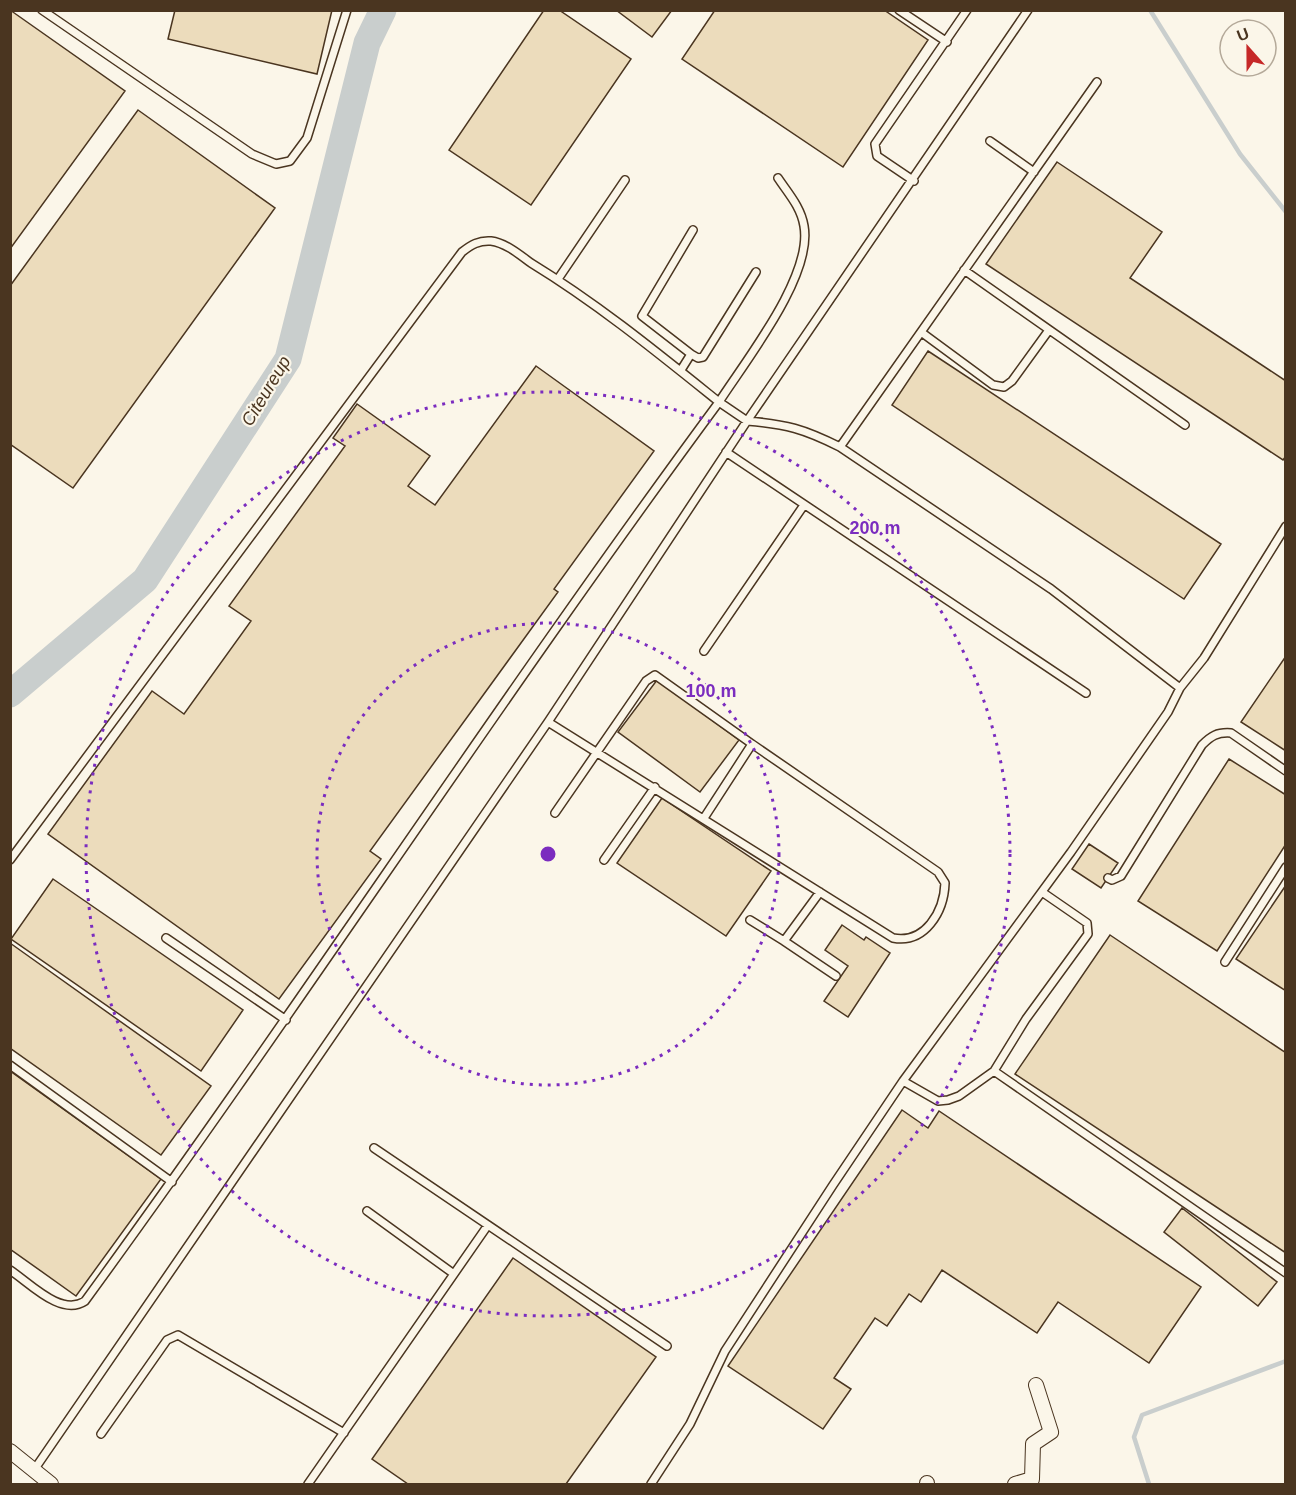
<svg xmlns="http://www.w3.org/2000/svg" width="1296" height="1495" viewBox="0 0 1296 1495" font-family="Helvetica,sans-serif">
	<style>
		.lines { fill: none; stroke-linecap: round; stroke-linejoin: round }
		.stream { stroke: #c9cecd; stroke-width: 4.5 }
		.river { stroke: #c9cecd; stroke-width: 27 }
		.building { fill: #ecdcbc; stroke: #4a3520; stroke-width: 1.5 }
		.lane-casing { stroke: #4a3520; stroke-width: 10 }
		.street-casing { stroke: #4a3520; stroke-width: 16 }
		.lane { stroke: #fbf6e9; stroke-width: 7 }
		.street { stroke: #fbf6e9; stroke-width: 14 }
		.ring { fill: none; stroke: #7b2cbf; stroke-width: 3; stroke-dasharray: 3 6 }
		.labels { text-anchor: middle; stroke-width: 4.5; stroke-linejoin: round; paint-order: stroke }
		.water-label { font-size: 18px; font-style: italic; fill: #4a3520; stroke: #fbf6e9 }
		.centre { fill: #7b2cbf; stroke: #fbf6e9; stroke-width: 3 }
		.ring-label { font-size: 18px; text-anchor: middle; font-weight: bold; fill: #7b2cbf; stroke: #fbf6e9; stroke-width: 4.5; stroke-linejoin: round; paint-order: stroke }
	</style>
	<rect width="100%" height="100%" fill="#fbf6e9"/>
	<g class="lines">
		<path class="stream" d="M1150 10 1240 154 1286 212
			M1149 1484 1134 1437 1142 1415 1286 1361"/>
		<path class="river" d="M10 694 145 580 288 359 367 43 383 10"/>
	</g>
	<path class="building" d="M10 10 125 91 10 249Z
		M175 10H332L317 74 168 39Z
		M544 10H559L631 59 531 205 449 150Z
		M616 10H672L652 37Z
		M715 10H884L928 40 843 167 682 59Z
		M138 110 275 208 73 488 10 444V286Z
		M1057 162 1162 232 1130 278 1286 381V456L1283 460 986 264Z
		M928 351 1221 544 1184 599 892 405Z
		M536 366 654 451 554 589 558 592 370 851 381 859 279 999 48 834 152 691 184 714 251 621 229 606 345 446 333 438 357 404 430 456 408 486 435 505Z
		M1286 656V751L1241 722Z
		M657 680 739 740 700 792 618 732Z
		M1229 759 1286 795V844L1217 951 1138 901Z
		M662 798 771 871 726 936 617 863Z
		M1089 844 1118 863 1101 888 1072 869Z
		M53 879 243 1010 201 1071 11 939Z
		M1286 885V991L1236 959Z
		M842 925 864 940 866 937 890 953 848 1017 824 1001 848 966 825 950Z
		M1110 935 1286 1053V1253L1015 1074Z
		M10 943 211 1086 161 1155 10 1048Z
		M10 1071 161 1179 76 1296 10 1249Z
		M902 1110 928 1128 939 1111 1201 1287 1149 1363 1058 1302 1037 1333 942 1270 921 1302 909 1294 887 1326 875 1318 834 1378 851 1389 823 1429 728 1366Z
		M1182 1208 1277 1282 1258 1306 1164 1232Z
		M513 1258 656 1357 566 1484H408L372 1459Z"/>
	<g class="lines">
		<defs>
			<path id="lane" d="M42 10 252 154 276 164 290 161 307 138 347 10
				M899 10 947 42
				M990 141 1034 172
				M914 181 877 156 875 144 967 10
				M964 270 1185 425
				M558 279 625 180
				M921 332 993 385 1004 387 1012 381 1049 330
				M691 354 698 358 703 357 756 272
				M681 370 691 354 642 316 693 230
				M840 447 1097 82
				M726 452 1086 693
				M704 651 804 505
				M1180 688 1204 658 1286 526
				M548 722 893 938C925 944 944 912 945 883L938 872 752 744 704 818
				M555 813 646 681 655 675 752 744
				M10 860 462 252C471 245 479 240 491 241 506 243 520 255 531 263 598 304 658 353 719 402 746 360 813 276 804 226 801 207 788 193 778 178
				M604 860 655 787
				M1108 878 1112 880 1121 876 1202 745C1211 736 1217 732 1231 733L1286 771
				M750 920 784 941 820 892
				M166 938 286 1020
				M784 941 836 976
				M1225 962 1286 867
				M10 1065 172 1182
				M994 1071 1286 1273
				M903 1081 938 1101 948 1100 959 1096 994 1071 1026 1019 1088 934 1087 923 1042 892
				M374 1148 667 1346
				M367 1211 454 1274
				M10 1270C30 1283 61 1317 85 1301 301 1005 501 697 719 402L747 421 1028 10
				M101 1434 167 1340 178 1335 344 1433
				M34 1470 548 722 747 421C786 424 804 429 840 447L1051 589 1180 688 1168 712 1071 852 903 1081 833 1185 725 1351 690 1424 651 1484
				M308 1484 488 1225"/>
			<path id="street" d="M10 1451 51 1484
				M927 1484V1483
				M1015 1484 1032 1479 1033 1444 1051 1432 1036 1385"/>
		</defs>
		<use href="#lane" class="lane-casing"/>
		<use href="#street" class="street-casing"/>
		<use href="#lane" class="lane"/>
		<use href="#street" class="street"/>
	</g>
	<g class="ring">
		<circle cx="548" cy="854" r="231"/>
		<circle cx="548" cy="854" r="462"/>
	</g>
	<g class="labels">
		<g class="water-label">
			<text transform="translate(266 391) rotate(-59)" y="6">Citeureup</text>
		</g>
	</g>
	<circle cx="548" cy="854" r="9" class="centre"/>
	<g class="ring-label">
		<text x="875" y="534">200 m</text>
		<text x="711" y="697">100 m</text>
	</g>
	<rect width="1296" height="1495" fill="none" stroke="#4a3520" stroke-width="24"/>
	<g transform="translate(1248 48) rotate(339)"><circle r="28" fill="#fbf6e9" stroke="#b4a999" stroke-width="1.5"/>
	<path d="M0-4.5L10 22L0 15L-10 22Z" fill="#c62828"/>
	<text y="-9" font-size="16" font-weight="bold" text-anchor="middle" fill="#4a3520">U</text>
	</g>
</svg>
